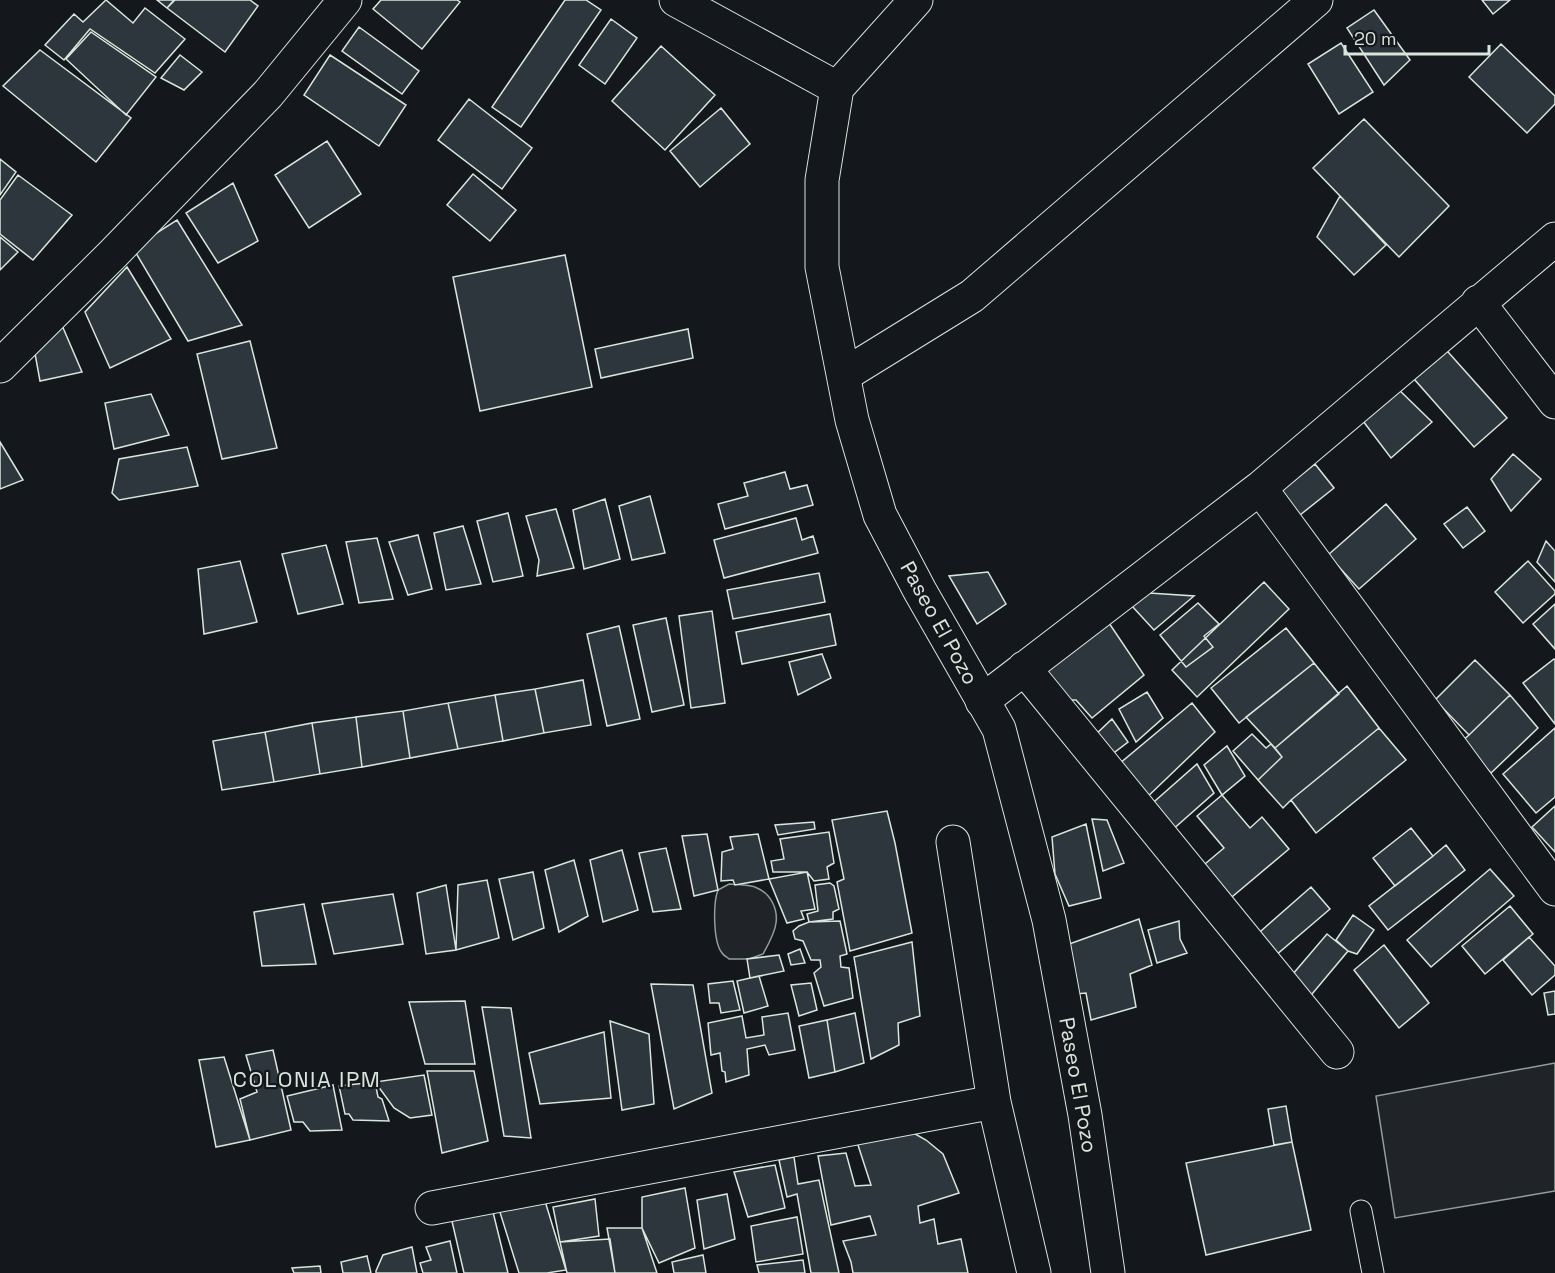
<svg xmlns="http://www.w3.org/2000/svg" width="1555" height="1273" viewBox="0 0 1555 1273" font-family="'Space Grotesk',sans-serif">
	<style>
		.green { fill: #202428; stroke: #939e99; stroke-width: 1.5 }
		.building { fill: #2c363c; stroke: #d8e6dc; stroke-width: 1.5 }
		.lines { fill: none; stroke-linecap: round; stroke-linejoin: round }
		.service-casing { stroke: #d8e6dc; stroke-width: 23 }
		.minor-casing { stroke: #d8e6dc; stroke-width: 35 }
		.tertiary-casing { stroke: #d8e6dc; stroke-width: 35 }
		.service { stroke: #14181c; stroke-width: 21 }
		.minor { stroke: #14181c; stroke-width: 33 }
		.tertiary { stroke: #14181c; stroke-width: 33 }
		.labels { text-anchor: middle; stroke-width: 4.5; stroke-linejoin: round; paint-order: stroke }
		.street-label { font-size: 21px; fill: #d8e6dc; stroke: #14181c }
		.neighbourhood-label { font-size: 22px; letter-spacing: 1.5px; fill: #d8e6dc; stroke: #14181c }
	</style>
	<rect width="100%" height="100%" fill="#14181c"/>
	<path class="green" d="M729 884C738 885 750 884 757 888 771 894 778 909 776 923 775 933 768 945 763 954L749 959H729C727 957 724 956 722 953 713 942 713 903 718 890Z
		M1555 1063V1191L1395 1218 1376 1096Z"/>
	<path class="building" d="M106 0 133 23 145 8 185 39 155 73 90 29 64 60 45 45 74 14 83 22Z
		M157 0H174L167 8Z
		M175 0H250L258 6 225 52 167 8Z
		M381 0H457L460 2 422 49 373 9Z
		M565 0H586L601 10 521 127 492 107Z
		M1482 0H1510L1493 14Z
		M1374 10 1410 60 1384 85 1347 28Z
		M611 19 637 38 605 84 579 65Z
		M359 27 419 71 402 94 342 51Z
		M91 32 156 77 126 115 66 59Z
		M1341 43 1373 92 1339 114 1308 64Z
		M1501 44 1555 96V104L1527 133 1469 77Z
		M661 46 715 95 665 150 612 101Z
		M40 50 131 118 96 162 3 86Z
		M180 55 202 72 184 90 161 78Z
		M330 55 406 105 379 146 304 95Z
		M469 99 532 148 502 189 438 140Z
		M721 108 750 144 700 187 670 151Z
		M1364 119 1449 206 1399 257 1313 168Z
		M327 141 361 194 309 228 275 175Z
		M0 159 16 172 0 195Z
		M473 174 516 210 490 241 447 205Z
		M18 175 72 215 33 260 0 234V200Z
		M233 183 258 241 218 263 186 213Z
		M1340 196 1386 245 1354 275 1317 237Z
		M177 220 242 325 188 341 133 248Z
		M0 237 18 252 0 270Z
		M565 255 592 387 480 411 453 277Z
		M127 267 171 339 110 368 85 312Z
		M61 323 82 372 40 381 34 348Z
		M688 329 693 358 601 378 595 349Z
		M250 341 277 448 222 459 197 354Z
		M1440 343 1507 418 1474 447 1407 371Z
		M1394 385 1432 422 1391 458 1360 417Z
		M151 394 169 435 114 449 105 403Z
		M0 442 23 480 0 489Z
		M187 447 198 486 119 500 112 493 119 459Z
		M1513 454 1541 479 1511 511 1491 479Z
		M1315 464 1334 488 1300 515 1281 491Z
		M785 472 790 489 807 485 813 505 725 529 718 504 748 496 744 483Z
		M650 496 665 553 632 560 619 506Z
		M605 499 620 559 584 569 573 510Z
		M1386 504 1416 539 1359 589 1328 555Z
		M1467 507 1485 531 1463 548 1444 524Z
		M556 509 574 568 537 576 539 560 526 516Z
		M508 513 523 576 493 582 477 521Z
		M796 518 802 540 813 536 818 553 724 578 714 540Z
		M463 526 481 584 446 590 434 533Z
		M418 535 432 589 408 595 389 542Z
		M377 538 393 599 359 603 346 542Z
		M1546 541 1555 551V582L1537 562Z
		M326 545 343 604 298 614 282 554Z
		M240 561 257 622 204 634 198 569Z
		M1528 561 1555 591V594L1523 623 1495 592Z
		M988 572 1006 604 977 624 949 576Z
		M819 573 825 602 733 619 727 590Z
		M1264 582 1289 609 1197 697 1172 670Z
		M1149 593 1194 596 1154 630 1130 604Z
		M1198 603 1219 624 1204 636 1213 647 1186 667 1160 635Z
		M1555 604V649L1533 624Z
		M712 611 725 703 691 708 679 616Z
		M830 614 836 645 742 664 736 632Z
		M666 618 684 705 652 712 633 625Z
		M1109 623 1144 675 1092 718 1076 700H1061L1047 671Z
		M619 626 640 719 607 726 587 634Z
		M1286 628 1314 663 1239 723 1211 688Z
		M822 654 831 678 798 695 789 662Z
		M1554 659 1555 660V724L1523 683Z
		M1475 660 1510 695 1469 735 1435 700Z
		M1314 663 1339 694 1275 748 1246 717Z
		M583 680 591 725 544 733 535 689Z
		M1347 686 1379 728 1291 800 1283 808 1258 780 1282 757 1275 748Z
		M535 689 544 733 503 741 495 695Z
		M1147 692 1163 718 1136 742 1119 709Z
		M495 695 503 741 458 749 448 703Z
		M1510 695 1538 728 1491 773 1461 742 1469 735Z
		M448 703 458 749 410 758 403 711Z
		M1192 703 1215 732 1142 802 1113 769Z
		M403 711 410 758 362 767 356 717Z
		M356 717 362 767 320 774 312 723Z
		M1112 719 1128 742 1111 755 1094 736Z
		M312 723 320 774 274 782 265 732Z
		M1379 728 1406 760 1316 833 1291 800Z
		M1555 728V797L1536 813 1503 774Z
		M265 732 274 782 222 790 213 741Z
		M1252 734 1266 748 1271 744 1282 757 1258 780 1233 751Z
		M1227 746 1245 776 1222 795 1204 765Z
		M1197 764 1214 793 1171 831 1147 808Z
		M1222 795 1250 828 1262 817 1289 849 1220 907 1193 874 1224 848 1197 816Z
		M1555 806V852L1532 827Z
		M887 811 895 843 912 933 850 951 837 882 844 879 832 820Z
		M1092 819 1107 820 1124 863 1103 871Z
		M814 822 815 829 778 835 775 825Z
		M1086 824 1101 898 1069 906 1055 874 1052 837Z
		M1411 828 1433 856 1395 886 1373 858Z
		M829 832 834 863 827 867 829 879 814 881 807 872H773L771 861 784 859 780 839Z
		M707 834 718 890 694 896 682 836Z
		M758 834 769 879 735 885 733 880 721 881 722 852 733 849 730 837Z
		M1446 845 1465 870 1388 930 1369 906 1433 856Z
		M666 848 681 909 653 912 639 853Z
		M622 850 638 910 603 922 590 860Z
		M574 860 588 916 559 932 545 870Z
		M1490 869 1514 896 1431 967 1407 940Z
		M533 872 544 928 513 940 499 879Z
		M807 872 815 909 801 911 804 919 787 923 769 879Z
		M487 880 499 938 456 950 458 885Z
		M830 883 834 886 839 909 833 912V919L809 922 807 914 818 911 815 885Z
		M446 885 456 950 426 954 417 893Z
		M1311 887 1330 909 1262 967 1244 946Z
		M393 894 403 944 334 954 322 904Z
		M304 904 316 964 262 966 254 912Z
		M1510 906 1533 934 1485 974 1462 946Z
		M1353 915 1374 930 1357 954 1348 951 1336 940Z
		M1139 919 1152 965 1130 974 1136 1007 1091 1020 1086 993 1064 995 1058 948Z
		M840 921 847 954 840 956 841 967 849 968 853 998 824 1006 814 973 821 967 820 960H811L803 941 795 939 793 931 799 926 809 922Z
		M1179 921 1180 939 1187 953 1157 963 1148 930Z
		M1327 934 1348 951 1302 1006 1281 988Z
		M1529 937 1555 966V975L1532 995 1503 960Z
		M912 942 920 1016 898 1023 899 1045 871 1059 854 957Z
		M1384 945 1429 1003 1399 1028 1354 970Z
		M800 949 805 963 791 965 788 954Z
		M779 955 784 971 750 978 747 959Z
		M759 976 768 1006 744 1013 737 981Z
		M733 981 740 1010 721 1013 719 1003H710L708 984Z
		M811 983 817 1010 799 1016 791 985Z
		M651 984 693 985 712 1093 674 1109Z
		M1555 991V1014L1548 1015 1544 993Z
		M465 1001 475 1064H425L409 1002Z
		M482 1007 511 1008 531 1138 504 1136Z
		M788 1013 795 1050 769 1055 765 1045 747 1049 749 1075 726 1082 725 1072 722 1071 720 1053 711 1055 708 1023 742 1016 746 1038 764 1035 762 1017Z
		M855 1013 864 1063 835 1072 827 1020Z
		M827 1020 835 1072 809 1078 799 1026Z
		M610 1021 649 1034 654 1104 622 1110Z
		M604 1032 611 1098 540 1104 529 1053Z
		M273 1050 291 1130 250 1140 240 1099 257 1092 246 1055Z
		M224 1057 250 1140 216 1147 199 1060Z
		M427 1071H474L488 1141 442 1153Z
		M424 1075 432 1115 410 1118 394 1108 375 1082Z
		M375 1082 378 1097 382 1099 389 1121 353 1120 349 1114H345L339 1086Z
		M333 1085 342 1130 310 1131 303 1122H294L287 1096Z
		M1286 1106 1292 1142 1274 1145 1268 1109Z
		M910 1131 926 1140 943 1154 959 1193 918 1206 920 1223 934 1219 938 1244 961 1239 968 1273H853L851 1262 843 1241 876 1235 870 1216 831 1225 818 1156 846 1153 855 1186 871 1185 857 1142Z
		M1292 1142 1311 1230 1206 1255 1186 1163Z
		M794 1157 798 1184 819 1180 839 1273H811L797 1194 787 1197 779 1160Z
		M775 1165 785 1208 748 1217 734 1172Z
		M685 1188 695 1248 659 1263 642 1228V1197Z
		M727 1194 735 1239 704 1249 697 1200Z
		M595 1199 599 1236 560 1242 553 1207Z
		M545 1201 566 1270 547 1273H519L498 1206Z
		M493 1212 508 1273H464L451 1217Z
		M797 1217 803 1254 756 1262 751 1226Z
		M607 1228H642L657 1273H615Z
		M610 1239 615 1273H567L560 1242Z
		M450 1241 457 1273H423L420 1263 431 1260 426 1247Z
		M412 1247 417 1273H376V1271L383 1255Z
		M703 1255 706 1273H674L672 1262Z
		M367 1256 371 1273H343L341 1262Z
		M803 1260 805 1273H759L757 1265Z
		M320 1266 321 1273H294L292 1268Z"/>
	<g class="lines">
		<defs>
			<path id="service" d="M1361 1211 1373 1273"/>
			<path id="minor" d="M676 0 837 88
				M1478 302 1555 402
				M0 366 113 254 268 94 345 0
				M844 375 972 296 1316 0
				M1260 488 1555 889
				M1024 668 1337 1052
				M982 701 1260 488 1555 239
				M953 842 994 1102 1034 1273
				M432 1208 994 1102"/>
			<path id="tertiary" d="M916 0 837 88 822 180V267L852 420 880 515 920 591 999 729 1049 920 1085 1115 1108 1273"/>
		</defs>
		<use href="#service" class="service-casing"/>
		<use href="#minor" class="minor-casing"/>
		<use href="#tertiary" class="tertiary-casing"/>
		<use href="#service" class="service"/>
		<use href="#minor" class="minor"/>
		<use href="#tertiary" class="tertiary"/>
	</g>
	<g class="labels">
		<g class="street-label">
			<text transform="translate(939 623) rotate(61)" y="7">Paseo El Pozo</text>
			<text transform="translate(1078 1085) rotate(80)" y="7">Paseo El Pozo</text>
		</g>
		<g class="neighbourhood-label">
			<text x="307" y="1087">COLONIA IPM</text>
		</g>
	</g>
	<path d="M1345 45v9h144v-9" fill="none" stroke="#d8e6dc" stroke-width="3"/>
	<text x="1354" y="45" font-size="18" fill="#d8e6dc" stroke="#14181c" stroke-width="4.5" paint-order="stroke">20 m</text>
</svg>
